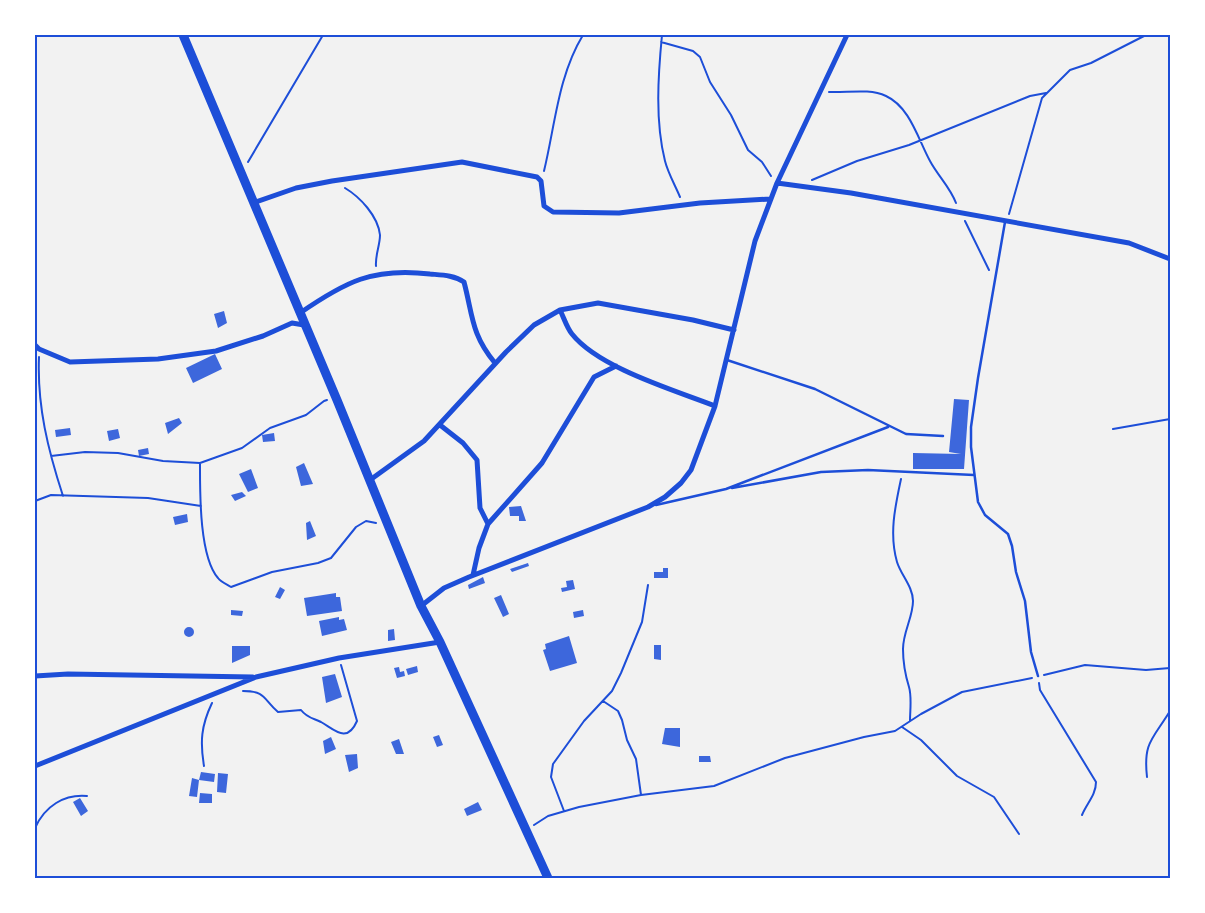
<svg xmlns="http://www.w3.org/2000/svg" width="1205" height="913" viewBox="0 0 1205 913" font-family="Roboto,sans-serif">
	<style>
		.building { fill: #3d67dc }
		.lines { fill: none; stroke-linecap: round; stroke-linejoin: round }
		.path { stroke: #1d4ed8; stroke-width: 2 }
		.service { stroke: #1d4ed8; stroke-width: 2.5 }
		.minor { stroke: #1d4ed8; stroke-width: 5 }
		.trunk { stroke: #1d4ed8; stroke-width: 9 }
		.neatline { fill: none; stroke: #1d4ed8; stroke-width: 2 }
	</style>
	<rect width="100%" height="100%" fill="#f2f2f2"/>
	<path class="building" d="M224 311 227 323 218 328 214 314Z
		M215 354 222 369 193 383 186 368Z
		M954 399 969 400 964 469H913V453L961 454 949 452Z
		M179 418 182 423 168 434 165 423Z
		M70 428 71 435 56 437 55 430Z
		M118 429 120 438 109 441 107 431Z
		M274 433 275 441 263 442 262 435Z
		M148 448 149 454 139 456 138 450Z
		M304 463 313 484 301 486 296 467Z
		M251 469 258 488 248 492 239 474Z
		M242 492 246 496 235 501 231 495Z
		M521 506 526 521H519V516H510L509 507Z
		M187 514 188 522 175 525 173 517Z
		M310 521 316 536 307 540 306 523Z
		M528 563 529 566 512 572 510 569Z
		M663 568H668V578H654V572H663Z
		M483 577 485 583 469 589 468 585Z
		M573 580 575 589 562 592 561 588 567 587 566 581Z
		M280 587 285 590 280 599 275 597Z
		M336 593V597H340L342 611 307 616 304 598Z
		M501 595 509 614 503 617 494 598Z
		M231 610 243 611 242 616 231 615Z
		M583 610 584 616 574 618 573 612Z
		M339 617V620L344 619 347 630 322 636 319 621Z
		M184 632a5 5 0 1 1 10 0a5 5 0 1 1-10 0Z
		M394 629 395 640 388 641V630Z
		M569 636 577 663 550 671 543 650 546 649 545 644Z
		M654 645H661V660L654 659Z
		M232 646H250V655L232 663Z
		M417 666 418 672 408 675 406 669Z
		M399 667 400 672 404 671 405 676 397 678 394 668Z
		M335 674 342 697 326 703 322 677Z
		M665 728H680V747L662 744Z
		M439 735 443 745 437 747 433 737Z
		M331 737 336 749 325 754 323 741Z
		M399 739 404 754H396L391 742Z
		M357 754 358 768 349 772 345 755Z
		M699 756H710L711 762H699Z
		M201 772 215 774 214 782 199 780Z
		M218 773 228 774 226 793 217 792Z
		M192 778 199 780 197 797 189 796Z
		M200 793 212 794V803H199Z
		M80 798 88 811 81 816 73 802Z
		M478 802 482 810 467 816 464 809Z"/>
	<g class="lines">
		<path class="path" d="M662 35C658 76 655 121 665 161 668 173 675 185 680 197
			M661 42 693 51 700 57 710 82 731 115 748 150 762 162 771 176
			M829 92C847 93 869 88 886 96 910 107 918 139 930 161 938 176 950 187 956 203
			M248 162 323 35
			M544 171C555 126 558 76 583 35
			M812 180 857 161 909 145 1030 96 1046 93
			M345 188C360 197 378 216 380 235 380 245 375 256 376 266
			M1009 214 1042 98 1070 70 1091 63 1146 35
			M965 221 989 270
			M39 357C37 406 48 450 63 496
			M1113 429 1170 419
			M51 456 85 452 118 453 163 461 200 463 242 448 270 428 306 415 324 401 327 400
			M200 463C200 491 199 556 218 578 221 582 226 584 231 587L272 572 318 563 331 558 356 527 366 521 376 523
			M901 479C895 507 889 534 897 562 901 575 913 587 913 601 913 617 903 632 903 649 903 663 905 674 909 687 912 697 910 710 910 721
			M35 501 51 495 148 498 201 506
			M1044 675 1085 665 1146 670 1170 668
			M1039 683 1040 690 1096 782C1096 795 1087 803 1082 815
			M243 691C266 691 263 699 278 712L301 710C307 718 313 718 321 722 335 730 347 744 357 721L341 665
			M603 701 618 711 622 720 627 740 636 759 641 795
			M902 727 921 740 957 776 994 797 1019 834
			M204 766C200 742 201 726 212 703
			M1147 777C1143 742 1153 739 1170 711
			M564 811 551 777 553 764 584 721 612 691 621 673 642 622 648 585
			M534 825 548 816 579 807 641 795 714 786 785 758 864 737 895 731 921 714 962 692 1032 678
			M35 828C45 806 64 794 87 796"/>
		<path class="service" d="M1005 222 978 378 971 427V447L978 502 985 515 1008 534 1012 546 1016 572 1025 601 1031 652 1038 676
			M727 360 815 389 906 434 943 436
			M732 488 821 472 868 470 974 475
			M656 505 726 489 888 427"/>
		<path class="minor" d="M777 183 851 193 1129 243 1170 259
			M253 203 296 188 332 181 462 162 537 177 541 181 544 206 553 212 619 213 700 203 770 199
			M560 310C564 318 567 328 572 334 599 368 674 390 715 406
			M300 313C345 282 373 267 430 274 441 275 454 275 464 282 473 316 471 334 495 363
			M35 345 39 349 70 362 158 359 216 351 263 336 292 323 304 325
			M440 425 463 443 477 460 480 508 488 524
			M370 480 424 441 506 352 534 325 560 310 598 303 693 320 734 330
			M473 575 479 548 488 524 542 463 594 377 616 366
			M421 606 444 588 469 577 648 507 665 497 681 483 691 470 715 406 755 241 777 183 847 35
			M35 676 68 674 253 677
			M35 766 256 677 339 658 440 642"/>
		<path class="trunk" d="M183 35 337 400 421 606 440 642 548 878"/>
	</g>
	<rect width="1205" height="913" fill="none" stroke="#ffffff" stroke-width="72"/>
	<rect x="36" y="36" width="1133" height="841" class="neatline"/>
</svg>
